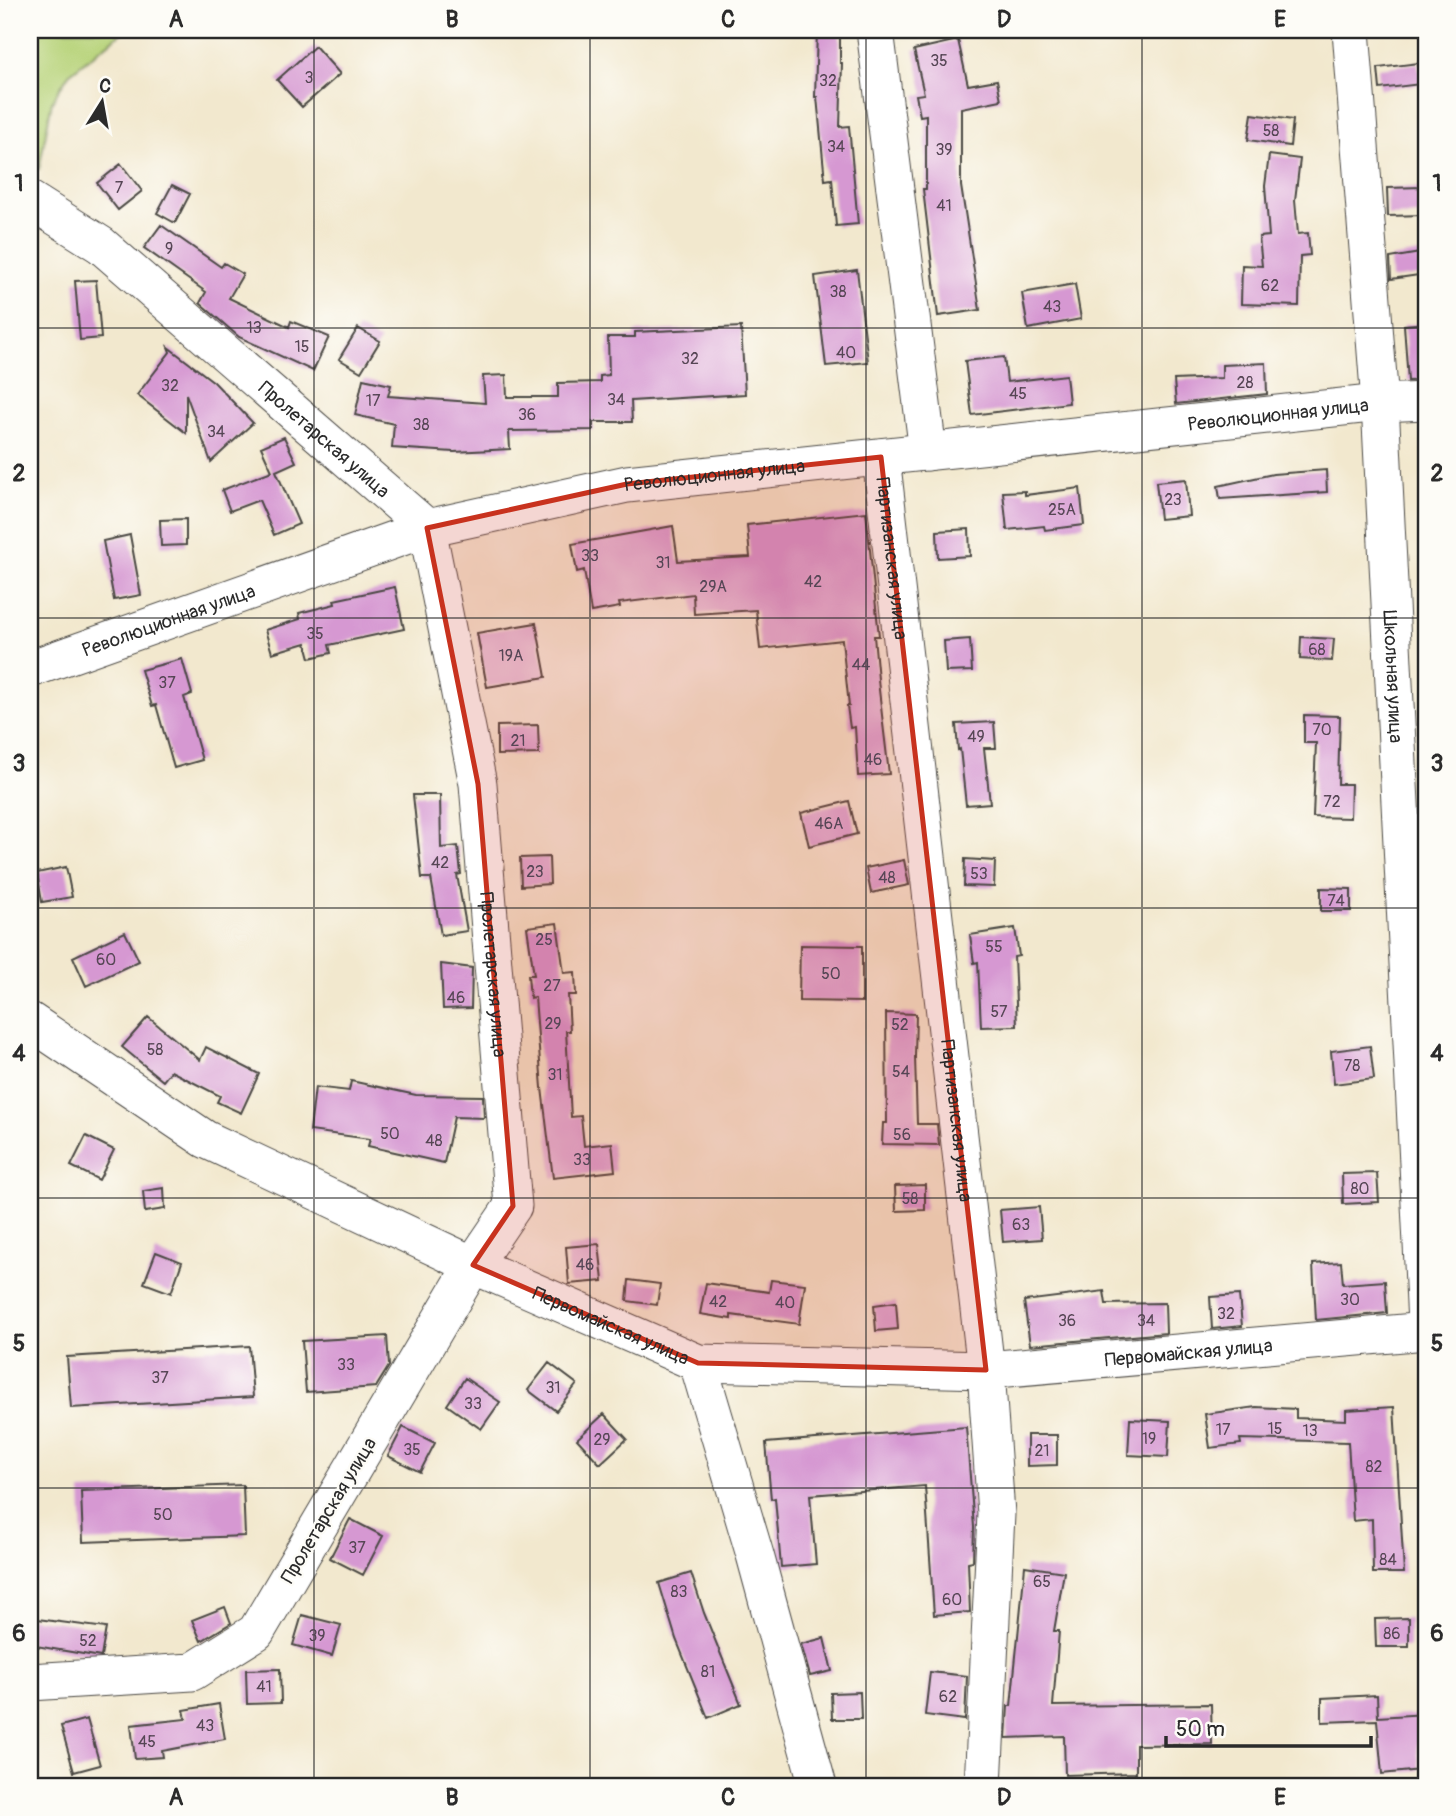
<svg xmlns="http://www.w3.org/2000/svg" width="1456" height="1816" viewBox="0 0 1456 1816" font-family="Pangolin,sans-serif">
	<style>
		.green { fill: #b7d379; stroke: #717f52; stroke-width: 2 }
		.building { fill: #d698d2 }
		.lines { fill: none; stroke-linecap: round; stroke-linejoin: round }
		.minor-casing { stroke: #494743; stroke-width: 39 }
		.minor { stroke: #fff; stroke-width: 37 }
		.marked { fill: #c8321e; fill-opacity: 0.2; stroke: #c8321e; stroke-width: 5; stroke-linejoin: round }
		.grid { fill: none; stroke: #2b2b2b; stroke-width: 2; stroke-opacity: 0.55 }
		.labels { text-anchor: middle; stroke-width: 5; stroke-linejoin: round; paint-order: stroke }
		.number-label { font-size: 16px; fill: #564655 }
		.street-label { font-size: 19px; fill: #2b2b2b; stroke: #fdfcf7 }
		.neatline { fill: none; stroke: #2b2b2b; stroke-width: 2.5 }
		.grid-label { font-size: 23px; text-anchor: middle; font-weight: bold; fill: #2b2b2b }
	</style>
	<rect width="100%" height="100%" fill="#fdfcf7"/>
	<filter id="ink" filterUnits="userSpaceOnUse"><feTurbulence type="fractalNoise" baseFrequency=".0143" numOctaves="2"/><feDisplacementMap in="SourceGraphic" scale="14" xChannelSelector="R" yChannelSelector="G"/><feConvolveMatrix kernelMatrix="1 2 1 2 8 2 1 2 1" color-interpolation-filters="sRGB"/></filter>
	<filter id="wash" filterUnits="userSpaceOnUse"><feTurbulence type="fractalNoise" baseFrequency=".00686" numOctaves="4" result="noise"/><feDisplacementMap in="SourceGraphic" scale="28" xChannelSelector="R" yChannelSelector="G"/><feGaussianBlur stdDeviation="1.57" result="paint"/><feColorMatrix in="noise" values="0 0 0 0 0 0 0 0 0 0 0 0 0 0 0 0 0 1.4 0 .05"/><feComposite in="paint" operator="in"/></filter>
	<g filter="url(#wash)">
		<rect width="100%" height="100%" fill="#f2e8ce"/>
		<path class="green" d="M30 30H125L69 74 52 101 39 169 30 167Z"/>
		<g id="blocks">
			<path class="building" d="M817 30H840V63H842L840 127 849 126 858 224 836 226 832 179 825 180 817 97H815Z
				M958 40 968 85 997 80 1001 100 961 108V186L980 310 938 316 923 189H926V115L920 116 916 95 924 94 914 50Z
				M315 46 340 74 302 107 277 80Z
				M1418 63 1421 84 1380 89 1378 68Z
				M1252 114 1293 120 1290 146 1248 140Z
				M1269 155 1300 159 1295 200 1298 234 1308 233 1310 255 1300 256 1299 306 1241 304 1242 265 1262 266 1259 237 1269 236 1265 186Z
				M121 164 142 191 118 210 97 183Z
				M172 185 190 194 175 223 157 213Z
				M1422 187 1424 215 1388 216 1387 188Z
				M161 225 221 267 224 263 243 274 229 298 289 327 291 321 329 337 313 371 239 337 200 303 206 292 144 248Z
				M1426 252V274L1391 279 1390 258Z
				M857 270 868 362 826 366 815 276Z
				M96 280 101 338 80 340 75 281Z
				M1075 284 1081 319 1028 329 1022 293Z
				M1426 323V380L1408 381 1404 325Z
				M741 327 745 394 631 401 632 422H593V430L509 431 510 449 454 452 392 448 394 424 355 415 363 379 391 385 388 396 485 403 483 376 506 375 507 397H558V383L600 382V376L609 375 608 337H635V332Z
				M358 328 380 341 361 372 339 359Z
				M168 347 214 382 253 423 211 462 186 394V433L137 395 170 352Z
				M1004 357 1007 382 1066 375 1069 403 972 415 965 361Z
				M1266 363 1267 394 1176 404 1174 380 1222 378V365Z
				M284 437 296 462 276 471 299 524 274 535 259 500 230 511 222 490 272 471 261 447Z
				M1326 470 1327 492 1220 499 1218 486 1273 474Z
				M1186 479 1189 516 1160 519 1156 482Z
				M1080 488 1084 525 1045 530 1044 526 1007 530 1003 492 1025 491V495Z
				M866 512 879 636H874L879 690 889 774 858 776 855 727 850 728 847 706H849L842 640 760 649 756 610 694 614 693 594 619 603 620 607 591 612 584 570 577 572 572 544 673 526 678 561 750 557 747 525Z
				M186 519V545L161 546 160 520Z
				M969 529 970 556 938 558 937 531Z
				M130 535 141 595 114 600 103 541Z
				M395 587 404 629 329 645 331 653 310 658 306 643 272 653 265 630 300 619 299 613 335 604 334 600Z
				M536 623 546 677 487 687 477 633Z
				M1301 637 1334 639 1332 661 1300 659Z
				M970 639 972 671 946 672 944 641Z
				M182 659 192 694 184 697 202 760 174 768 156 705 152 706 141 670Z
				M1304 715 1340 716 1338 784H1351L1350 818 1313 817 1316 743H1304Z
				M994 722 996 748H984L990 803 966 805 960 749 958 750 956 724Z
				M538 725 539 754 497 755V726Z
				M413 795H440L441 848 458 846 461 874 457 875 467 931 441 935 431 878H422Z
				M849 801 857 834 809 846 801 813Z
				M549 857 550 884 521 886 520 858Z
				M965 859 995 861 994 887 964 886Z
				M904 860 909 885 871 893 866 868Z
				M66 867 72 897 42 902 37 873Z
				M1321 888 1351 889V911H1321Z
				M557 923 564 973 575 972 576 995H568L570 1031H566L571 1117 581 1116 584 1146 612 1143 615 1171 553 1178 542 1088 535 997 530 998 528 975H534L527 927Z
				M1015 928 1019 956 1014 957 1017 1026 981 1027 978 962 974 963 970 935Z
				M125 932 139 961 86 986 73 957Z
				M800 945 862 946V1002L799 1001Z
				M441 964 472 968 471 1008 443 1009Z
				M886 1013 916 1014 915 1057 917 1124H937L939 1145 882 1144 883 1123H887Z
				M148 1017 200 1060 206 1047 259 1074 241 1113 217 1102 220 1096 171 1071 163 1081 122 1047Z
				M1370 1046 1374 1079 1334 1084 1331 1051Z
				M351 1081 416 1095 483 1096 484 1118 454 1117 444 1163 368 1146 370 1139 310 1131 315 1087 349 1091Z
				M86 1136 114 1150 99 1180 71 1166Z
				M1377 1173 1379 1202 1343 1204 1342 1174Z
				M925 1185V1210L896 1211 895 1186Z
				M164 1188 165 1209 145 1212 143 1191Z
				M1039 1207 1042 1239 1003 1242 1000 1210Z
				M599 1244 603 1281 569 1284 566 1247Z
				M156 1252 182 1262 171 1293 144 1283Z
				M1341 1262 1343 1284 1385 1281 1387 1313 1316 1320 1313 1264Z
				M629 1280 660 1284 657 1305 627 1301Z
				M771 1280 805 1284 799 1324 731 1315V1319L700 1314 706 1283 769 1292Z
				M1104 1291 1106 1304 1165 1303 1166 1333 1030 1345 1024 1301Z
				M1239 1295 1242 1326 1212 1329 1210 1297Z
				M896 1302 898 1329 876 1331 874 1305Z
				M387 1336 389 1366 376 1387 306 1392 302 1341Z
				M249 1346 253 1397 71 1408 67 1357Z
				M549 1363 577 1384 556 1411 528 1390Z
				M465 1378 500 1402 481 1429 447 1405Z
				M1256 1407 1296 1409V1418L1346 1420V1410L1394 1407 1404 1573H1373L1372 1519 1353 1521 1348 1442 1240 1439 1241 1444 1210 1448 1205 1414Z
				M604 1414 627 1439 600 1464 577 1439Z
				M1130 1419 1170 1421 1168 1457 1128 1455Z
				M403 1427 435 1443 420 1472 388 1456Z
				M966 1427 974 1527 973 1561 968 1562 970 1612 934 1615 925 1486 810 1495 816 1564 781 1567 775 1498 771 1499 766 1443Z
				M1027 1435H1057V1465L1027 1466Z
				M243 1485 245 1536 83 1542 81 1491Z
				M350 1519 383 1536 363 1575 330 1558Z
				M1025 1566 1064 1572 1054 1631H1059L1053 1706 1211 1704 1212 1744 1136 1745V1773L1065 1775 1064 1736 1006 1738 1008 1706H1011Z
				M691 1573 704 1613 741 1704 708 1718 676 1639 659 1583Z
				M225 1607 231 1623 201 1641 192 1620Z
				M302 1615 341 1625 332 1656 293 1645Z
				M30 1618 106 1628 101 1657 30 1645Z
				M1409 1618V1647H1376L1375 1619Z
				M824 1638 832 1671 810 1676 801 1644Z
				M280 1669 281 1703 247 1704 246 1670Z
				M930 1672 967 1676 965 1720 925 1715Z
				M860 1692 861 1719H832L831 1693Z
				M1377 1695 1378 1717 1426 1714V1742L1417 1743 1420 1770 1382 1774 1377 1720 1322 1722V1698Z
				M219 1704 225 1739 162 1751 163 1757 135 1759 131 1725 186 1719 184 1710Z
				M87 1719 100 1765 74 1772 61 1726Z"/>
		</g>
	</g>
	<g filter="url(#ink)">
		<use href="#blocks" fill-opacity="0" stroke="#494743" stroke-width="2"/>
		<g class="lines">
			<defs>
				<g id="minor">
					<path d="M875 30 928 452"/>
					<path id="s1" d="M1351 30 1380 403 1426 1324"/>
					<path id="s2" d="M30 200 101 245 427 528 478 784 513 1206 473 1265 256 1632 192 1672 30 1682"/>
					<path id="s3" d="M881 457 986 1370 996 1514 983 1786"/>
					<path id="s4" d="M30 669 427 528 627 484 1380 403 1426 401"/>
					<path id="s5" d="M30 1021 205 1139 473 1265 698 1363 986 1370 1426 1331"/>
					<path d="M698 1363 755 1555 818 1786"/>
				</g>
			</defs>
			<use href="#minor" class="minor-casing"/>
			<use href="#minor" class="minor"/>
		</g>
	</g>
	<path class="marked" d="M881 457 986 1370 698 1363 473 1265 513 1206 478 784 427 528 627 484Z"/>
	<path class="grid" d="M314 30V1786M590 30V1786M866 30V1786M1142 30V1786M30 328H1426M30 618H1426M30 908H1426M30 1198H1426M30 1488H1426"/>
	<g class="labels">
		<g class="number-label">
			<text x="939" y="66">35</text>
			<text x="309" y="83">3</text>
			<text x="828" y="86">32</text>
			<text x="1271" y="136">58</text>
			<text x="836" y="152">34</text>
			<text x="944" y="155">39</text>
			<text x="119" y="193">7</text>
			<text x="944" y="211">41</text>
			<text x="169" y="254">9</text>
			<text x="1270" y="291">62</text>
			<text x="838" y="297">38</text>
			<text x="1052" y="312">43</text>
			<text x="254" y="333">13</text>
			<text x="302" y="352">15</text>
			<text x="846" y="358">40</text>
			<text x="690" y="364">32</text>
			<text x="1245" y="388">28</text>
			<text x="170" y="391">32</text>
			<text x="1018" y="399">45</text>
			<text x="616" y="405">34</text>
			<text x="373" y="406">17</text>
			<text x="527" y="420">36</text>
			<text x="421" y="430">38</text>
			<text x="216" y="437">34</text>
			<text x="1173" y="505">23</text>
			<text x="1062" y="515">25А</text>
			<text x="590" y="561">33</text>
			<text x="663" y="568">31</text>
			<text x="813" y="587">42</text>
			<text x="713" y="592">29А</text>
			<text x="315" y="639">35</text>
			<text x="1317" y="655">68</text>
			<text x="511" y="661">19А</text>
			<text x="861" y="670">44</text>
			<text x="167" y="688">37</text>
			<text x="1322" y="735">70</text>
			<text x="976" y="742">49</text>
			<text x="518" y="746">21</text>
			<text x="873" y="765">46</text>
			<text x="1332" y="807">72</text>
			<text x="829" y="829">46А</text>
			<text x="440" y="868">42</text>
			<text x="535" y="877">23</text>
			<text x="979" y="879">53</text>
			<text x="887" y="883">48</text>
			<text x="1336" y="906">74</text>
			<text x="544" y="945">25</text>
			<text x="994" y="952">55</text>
			<text x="106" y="965">60</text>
			<text x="831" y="979">50</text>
			<text x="552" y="991">27</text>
			<text x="456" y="1003">46</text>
			<text x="999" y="1017">57</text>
			<text x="553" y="1029">29</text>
			<text x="900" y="1030">52</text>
			<text x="155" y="1055">58</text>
			<text x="1352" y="1071">78</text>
			<text x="901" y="1077">54</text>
			<text x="555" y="1080">31</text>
			<text x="390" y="1139">50</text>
			<text x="902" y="1140">56</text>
			<text x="434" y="1146">48</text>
			<text x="582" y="1165">33</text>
			<text x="1360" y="1194">80</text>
			<text x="910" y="1204">58</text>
			<text x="1021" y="1230">63</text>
			<text x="585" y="1270">46</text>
			<text x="1350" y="1305">30</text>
			<text x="718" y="1307">42</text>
			<text x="785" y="1308">40</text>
			<text x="1226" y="1319">32</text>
			<text x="1067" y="1326">36</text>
			<text x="1146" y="1326">34</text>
			<text x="346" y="1370">33</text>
			<text x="160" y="1383">37</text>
			<text x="553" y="1393">31</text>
			<text x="473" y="1409">33</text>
			<text x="1275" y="1434">15</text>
			<text x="1223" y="1435">17</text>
			<text x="1310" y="1436">13</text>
			<text x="1149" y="1444">19</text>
			<text x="602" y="1445">29</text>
			<text x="412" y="1455">35</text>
			<text x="1042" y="1456">21</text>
			<text x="1374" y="1472">82</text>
			<text x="163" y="1520">50</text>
			<text x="357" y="1553">37</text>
			<text x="1388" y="1565">84</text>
			<text x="1042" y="1587">65</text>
			<text x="679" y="1597">83</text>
			<text x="952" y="1605">60</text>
			<text x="1392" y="1639">86</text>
			<text x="317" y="1641">39</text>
			<text x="88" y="1646">52</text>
			<text x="708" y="1677">81</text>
			<text x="264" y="1692">41</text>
			<text x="948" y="1702">62</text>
			<text x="205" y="1731">43</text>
			<text x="147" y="1747">45</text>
		</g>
		<g class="street-label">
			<text dy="7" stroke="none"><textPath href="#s4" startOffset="1281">Революционная улица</textPath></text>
			<text dy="7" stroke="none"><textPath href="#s2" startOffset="380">Пролетарская улица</textPath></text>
			<text dy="7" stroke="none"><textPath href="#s4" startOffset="714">Революционная улица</textPath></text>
			<text dy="7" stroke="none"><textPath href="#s3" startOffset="102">Партизанская улица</textPath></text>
			<text dy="7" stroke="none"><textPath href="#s4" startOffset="147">Революционная улица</textPath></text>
			<text dy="7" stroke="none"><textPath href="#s1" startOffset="648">Школьная улица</textPath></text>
			<text dy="7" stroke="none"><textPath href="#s2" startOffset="968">Пролетарская улица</textPath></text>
			<text dy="7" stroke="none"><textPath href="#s3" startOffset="668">Партизанская улица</textPath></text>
			<text dy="7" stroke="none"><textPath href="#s5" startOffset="658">Первомайская улица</textPath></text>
			<text dy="7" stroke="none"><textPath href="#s5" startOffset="1244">Первомайская улица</textPath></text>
			<text transform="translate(328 1510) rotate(-59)" y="7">Пролетарская улица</text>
		</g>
	</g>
	<rect width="1456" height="1816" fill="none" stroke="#fdfcf7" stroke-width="77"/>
	<g transform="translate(102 102) rotate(11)" stroke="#fdfcf7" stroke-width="5" paint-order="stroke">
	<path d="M0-5L12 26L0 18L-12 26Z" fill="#2b2b2b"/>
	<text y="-10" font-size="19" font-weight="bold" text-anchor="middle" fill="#2b2b2b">С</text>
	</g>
	<path d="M1166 1736v10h205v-10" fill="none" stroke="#2b2b2b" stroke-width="3.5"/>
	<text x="1176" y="1736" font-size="21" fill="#2b2b2b" stroke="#fdfcf7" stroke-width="5" paint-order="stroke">50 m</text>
	<rect x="38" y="38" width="1380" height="1740" class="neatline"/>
	<g class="grid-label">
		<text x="176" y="27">A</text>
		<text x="452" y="27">B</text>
		<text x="728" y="27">C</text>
		<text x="1004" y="27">D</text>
		<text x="1280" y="27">E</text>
		<text x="19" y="191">1</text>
		<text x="1437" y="191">1</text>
		<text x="19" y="481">2</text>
		<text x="1437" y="481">2</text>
		<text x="19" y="771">3</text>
		<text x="1437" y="771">3</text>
		<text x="19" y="1061">4</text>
		<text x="1437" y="1061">4</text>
		<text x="19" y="1351">5</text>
		<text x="1437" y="1351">5</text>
		<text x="19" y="1641">6</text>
		<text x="1437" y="1641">6</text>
		<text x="176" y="1805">A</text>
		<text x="452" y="1805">B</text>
		<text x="728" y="1805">C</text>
		<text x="1004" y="1805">D</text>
		<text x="1280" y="1805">E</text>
	</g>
</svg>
